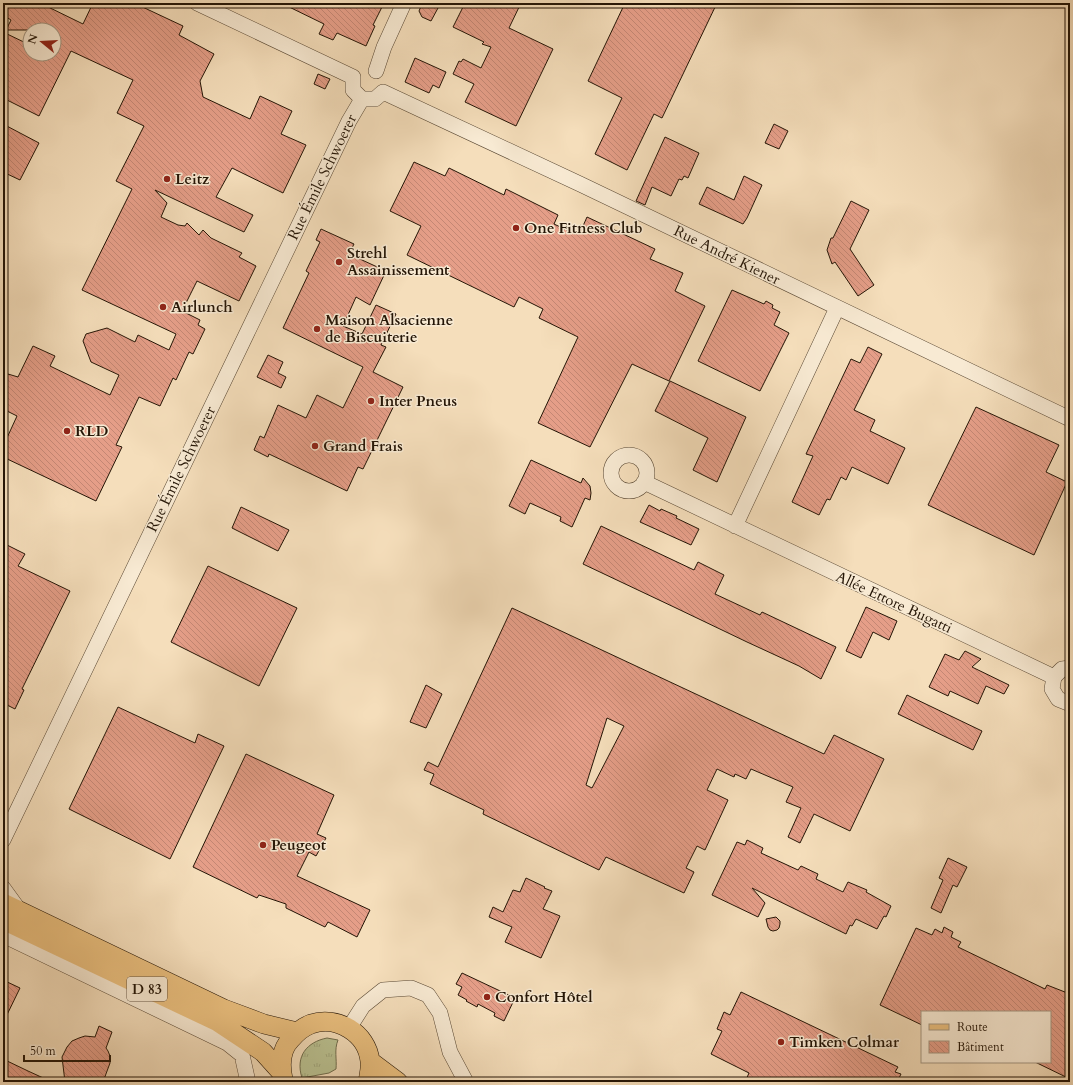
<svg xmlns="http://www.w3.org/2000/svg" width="1073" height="1085" viewBox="0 0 1073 1085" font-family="Cardo,serif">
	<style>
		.grass { fill: url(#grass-tufts); stroke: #6f6c4c }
		.building { fill: url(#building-back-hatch); stroke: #241506; fill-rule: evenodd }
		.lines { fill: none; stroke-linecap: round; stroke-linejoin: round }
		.minor-casing { stroke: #584733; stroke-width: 16 }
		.major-casing { stroke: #241506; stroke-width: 20 }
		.minor { stroke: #f8ead3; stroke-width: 15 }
		.major { stroke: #eabf7e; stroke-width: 19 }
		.poi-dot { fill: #8f2418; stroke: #f8ead3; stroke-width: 1.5 }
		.labels { text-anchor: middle; stroke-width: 3; stroke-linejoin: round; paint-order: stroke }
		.shield { fill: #f8ead3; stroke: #645544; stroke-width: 1 }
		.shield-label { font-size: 14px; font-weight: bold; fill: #241506 }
		.street-label { font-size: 15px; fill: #241506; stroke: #f8ead3 }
		.poi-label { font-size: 15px; font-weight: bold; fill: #241506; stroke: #f8ead3; text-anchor: start }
	</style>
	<defs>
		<pattern id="grass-tufts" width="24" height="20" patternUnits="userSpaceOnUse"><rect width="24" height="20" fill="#bac292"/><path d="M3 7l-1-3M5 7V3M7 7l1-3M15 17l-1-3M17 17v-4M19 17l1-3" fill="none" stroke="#a0a67c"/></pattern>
		<pattern id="building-back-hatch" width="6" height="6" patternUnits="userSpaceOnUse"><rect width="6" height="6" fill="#e59e88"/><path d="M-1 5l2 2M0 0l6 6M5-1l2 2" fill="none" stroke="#c48774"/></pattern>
	</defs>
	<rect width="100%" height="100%" fill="#f5debb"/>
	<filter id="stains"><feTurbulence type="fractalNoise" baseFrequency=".005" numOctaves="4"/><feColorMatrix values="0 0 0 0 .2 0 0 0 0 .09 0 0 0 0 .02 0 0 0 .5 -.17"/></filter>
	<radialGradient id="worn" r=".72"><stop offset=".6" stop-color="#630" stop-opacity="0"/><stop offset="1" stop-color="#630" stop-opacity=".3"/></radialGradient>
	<path class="grass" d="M327 1038 338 1040C334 1050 337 1059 336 1069L329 1073 302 1078C295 1056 307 1042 327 1038Z"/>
	<path class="building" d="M3 3H40L83 24 93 3H134L183 26 179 35 214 54 200 81 203 97 250 119 260 96 292 111 281 134 306 145 283 193 232 168 216 197 253 215 244 232 155 190 167 203 161 217 178 225 185 226 187 223 199 235 203 230 211 238 242 253 239 257 256 266 239 301 197 281 182 311 200 320 198 325 205 329 193 354 189 352 176 380 173 378 160 406 139 397 116 445 122 447 96 501 3 457V439L6 440 17 416 3 409V384L8 374 18 377 33 346 55 356 50 366 110 395 119 375 91 362 83 341 86 334 107 328 135 342 138 335 169 350 176 334 82 290 132 189 116 181 144 126 117 113 133 80 71 51 39 116 3 98V32L30 45V54H54V30H6L11 20 3 15Z
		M281 3H384L373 25 375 26 366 46 337 33 333 40 319 34 324 24Z
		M426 3 438 8 431 21 422 17 419 11 422 4Z
		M465 3H521L509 28 553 49 516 126 465 102 474 84 453 74 459 61 461 62 463 59 481 68 491 47 482 44 484 42 453 27Z
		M625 3H717L662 118 654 114 627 170 595 154 622 98 588 81Z
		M415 58 446 72 439 88 433 85 429 93 405 82Z
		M318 74 330 79 325 89 314 84Z
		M3 124 39 143 20 180 3 172Z
		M774 124 788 131 779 149 765 143Z
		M665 137 699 153 688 178 684 176 682 180 679 179 671 196 652 187 645 205 636 201Z
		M414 162 445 176 449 168 504 195 506 189 558 215 554 224 575 234 580 225 583 226 587 217 655 249 650 259 683 273 675 291 705 306 669 381 632 364 590 447 538 423 578 337 539 318 543 309 519 297 514 307 407 255 421 226 390 211Z
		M744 176 762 185 747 218 743 224 699 204 707 187 734 200Z
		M851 201 869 210 850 249 874 285 858 296 835 262 832 264 827 250 831 238H833Z
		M321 229 354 244 349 254 386 271 370 305 356 297 343 326 362 334 376 305 396 314 381 345 386 347 373 372 403 387 363 469 358 467 347 491 269 454 268 457 254 450 260 436 264 438 278 405 306 418 317 395 343 408 363 367 283 328 309 273 306 271 320 242 316 240Z
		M732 290 764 304 766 301 773 305 772 308 780 312 774 325 789 333 760 391 698 361Z
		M868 347 882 354 854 410 875 420 870 431 905 448 888 484 852 467 846 480 841 477 830 500 827 499 819 515 792 502 813 456 806 454 851 359 860 363Z
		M268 355 283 362 278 373 286 377 281 388 257 377Z
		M670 381 746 417 717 482 693 470 708 438 655 411Z
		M976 407 1059 445 1046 472 1067 482 1034 555 928 505Z
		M531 460 581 483 583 478 590 486 591 493 590 500 585 498 572 527 560 521 561 517 530 503 525 514 509 506Z
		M649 505 660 511 661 509 677 516 676 518 699 529 691 545 640 522Z
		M241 507 289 530 278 551 232 528Z
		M601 526 694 570 698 562 724 575 715 594 760 615 762 612 836 647 821 679 799 666 747 642 676 608 583 564Z
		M3 543 25 554 18 566 70 591 22 689 24 690 15 709 3 703Z
		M208 566 297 608 259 686 171 642Z
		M866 607 897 621 889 640 873 632 861 658 846 651Z
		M512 608 824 754 834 735 884 759 850 831 814 814 800 843 788 837 801 808 786 802 793 787 751 769 746 779 735 774 734 777 717 769 707 790 728 800 705 850 697 846 686 868 694 872 684 893 606 857 599 870 483 814 484 810 430 784 434 774 424 770 428 762 438 767ZM607 718 624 726 592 788 586 785Z
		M965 651 981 659 972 667 1009 685 1004 694 986 686 978 704 950 691 948 696 929 687 945 654 959 660Z
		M426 685 442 694 426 728 410 722Z
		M907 695 982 731 973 750 898 714Z
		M118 707 195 743 198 734 224 746 170 859 69 809Z
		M246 754 334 795 317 834 326 838 316 856 309 852 297 876 370 910 357 937 328 922 325 927 286 908V904L259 895 257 898 193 867Z
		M747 840 763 848 761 853 798 870 801 866 818 874 816 879 843 892 848 882 867 890 866 892 891 906 886 917 884 916 877 929 856 919 852 926 850 925 846 934 752 888 765 903 758 917 712 895 737 842 745 845Z
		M948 858 967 867 957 887 953 885 941 913 931 908 943 880 939 878Z
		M526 878 545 887 544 888 552 891 543 909 560 916 541 958 505 942 512 927 489 917 493 907 503 912 513 890 520 892Z
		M776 917 780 921V924L779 928 777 930 773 931 770 930 768 927 766 919Z
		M944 927 953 932 951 937 961 942 958 947 1045 989 1047 985 1070 994V1079L1035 1062H1050V1012H922V1025L880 1005 916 928 932 935 935 929 942 933Z
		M462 973 515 998 504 1021 494 1016 495 1013 478 1004 477 1007 466 1001 467 1000 458 995 462 987 456 984Z
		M3 980 20 988 3 1023Z
		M741 992 898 1067 895 1072 901 1074 897 1082H745L749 1073 711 1054 722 1031 717 1029 724 1012 730 1015Z
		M99 1026 112 1032 106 1048 108 1051 110 1056V1063L103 1082H65L62 1057 67 1047 72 1041 79 1038 85 1036 95 1037Z
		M3 1059 28 1071 52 1082H3Z"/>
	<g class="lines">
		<defs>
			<path id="minor" d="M197 3 353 77
				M376 71 384 47 404 3
				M353 77V90L362 99H375L383 92
				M383 92 580 184 1070 419
				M611 473a18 18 0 1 1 36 0a18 18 0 1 1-36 0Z
				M644 482 1054 677
				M735 526 837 308
				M1070 668 1062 669 1054 677 1052 689 1058 699 1068 703H1070
				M3 840 349 121 362 99
				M3 888 19 910
				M3 935 227 1043 242 1055 248 1082
				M349 1028 363 1006 383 990 411 988 428 995 440 1013 450 1052 466 1082"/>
			<path id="major" d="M3 903 224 1009 264 1024 297 1032
				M3 920 218 1022 263 1052 281 1072
				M370 1061 398 1082
				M283 1079C280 1065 281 1049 291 1039 297 1032 303 1027 311 1024 337 1015 367 1033 370 1061 371 1068 369 1075 368 1082"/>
		</defs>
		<use href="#minor" class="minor-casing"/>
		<use href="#major" class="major-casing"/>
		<use href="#minor" class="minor"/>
		<use href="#major" class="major"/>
	</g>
	<g class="poi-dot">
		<circle cx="167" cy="179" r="4"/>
		<circle cx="516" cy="228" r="4"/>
		<circle cx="339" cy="262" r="4"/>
		<circle cx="163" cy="307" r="4"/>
		<circle cx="317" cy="329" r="4"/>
		<circle cx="371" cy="401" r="4"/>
		<circle cx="67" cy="431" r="4"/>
		<circle cx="315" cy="446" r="4"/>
		<circle cx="263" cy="845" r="4"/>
		<circle cx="487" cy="997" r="4"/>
		<circle cx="781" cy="1042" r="4"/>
	</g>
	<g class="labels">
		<rect class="shield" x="127" y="977" width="40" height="24" rx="3"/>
		<g class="shield-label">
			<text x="147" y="994">D 83</text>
		</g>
		<g class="street-label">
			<text transform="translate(322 177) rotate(-64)" y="5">Rue Émile Schwoerer</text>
			<text transform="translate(727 255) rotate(26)" y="5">Rue André Kiener</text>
			<text transform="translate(181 469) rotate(-64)" y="5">Rue Émile Schwoerer</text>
			<text transform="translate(894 602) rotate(25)" y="5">Allée Ettore Bugatti</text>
		</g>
		<g class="poi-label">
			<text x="175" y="184">Leitz</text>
			<text x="524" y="233">One Fitness Club</text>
			<text x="347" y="258">Strehl<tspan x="347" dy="17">Assainissement</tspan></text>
			<text x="171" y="312">Airlunch</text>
			<text x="325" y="325">Maison Alsacienne<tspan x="325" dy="17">de Biscuiterie</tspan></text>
			<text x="379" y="406">Inter Pneus</text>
			<text x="75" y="436">RLD</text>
			<text x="323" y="451">Grand Frais</text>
			<text x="271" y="850">Peugeot</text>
			<text x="495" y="1002">Confort Hôtel</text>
			<text x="789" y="1047">Timken Colmar</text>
		</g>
	</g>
	<rect width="1073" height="1085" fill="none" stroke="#f5debb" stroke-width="16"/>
	<rect x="4" y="4" width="1065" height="1077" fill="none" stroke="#241506" stroke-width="2"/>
	<rect x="8" y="8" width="1057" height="1069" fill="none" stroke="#241506"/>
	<rect x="921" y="1011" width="130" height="52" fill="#f8ead3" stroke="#a39581"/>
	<rect x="929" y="1024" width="20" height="6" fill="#eabf7e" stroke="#a39581"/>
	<text x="957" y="1031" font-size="12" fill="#241506">Route</text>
	<rect x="929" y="1041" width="20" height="12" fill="url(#building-back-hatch)" stroke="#a39581"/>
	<text x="957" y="1051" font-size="12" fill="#241506">Bâtiment</text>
	<g transform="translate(42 42) rotate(288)"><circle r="19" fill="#f8ead3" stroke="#a39581"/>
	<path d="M0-3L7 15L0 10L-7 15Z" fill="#8f2418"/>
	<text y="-6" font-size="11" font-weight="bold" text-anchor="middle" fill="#241506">N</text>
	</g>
	<path d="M24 1055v6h86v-6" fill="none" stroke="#241506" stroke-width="2"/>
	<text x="30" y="1055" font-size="12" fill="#241506" stroke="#f8ead3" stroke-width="3" paint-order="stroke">50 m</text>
	<rect width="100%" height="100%" filter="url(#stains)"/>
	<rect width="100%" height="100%" fill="url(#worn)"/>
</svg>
